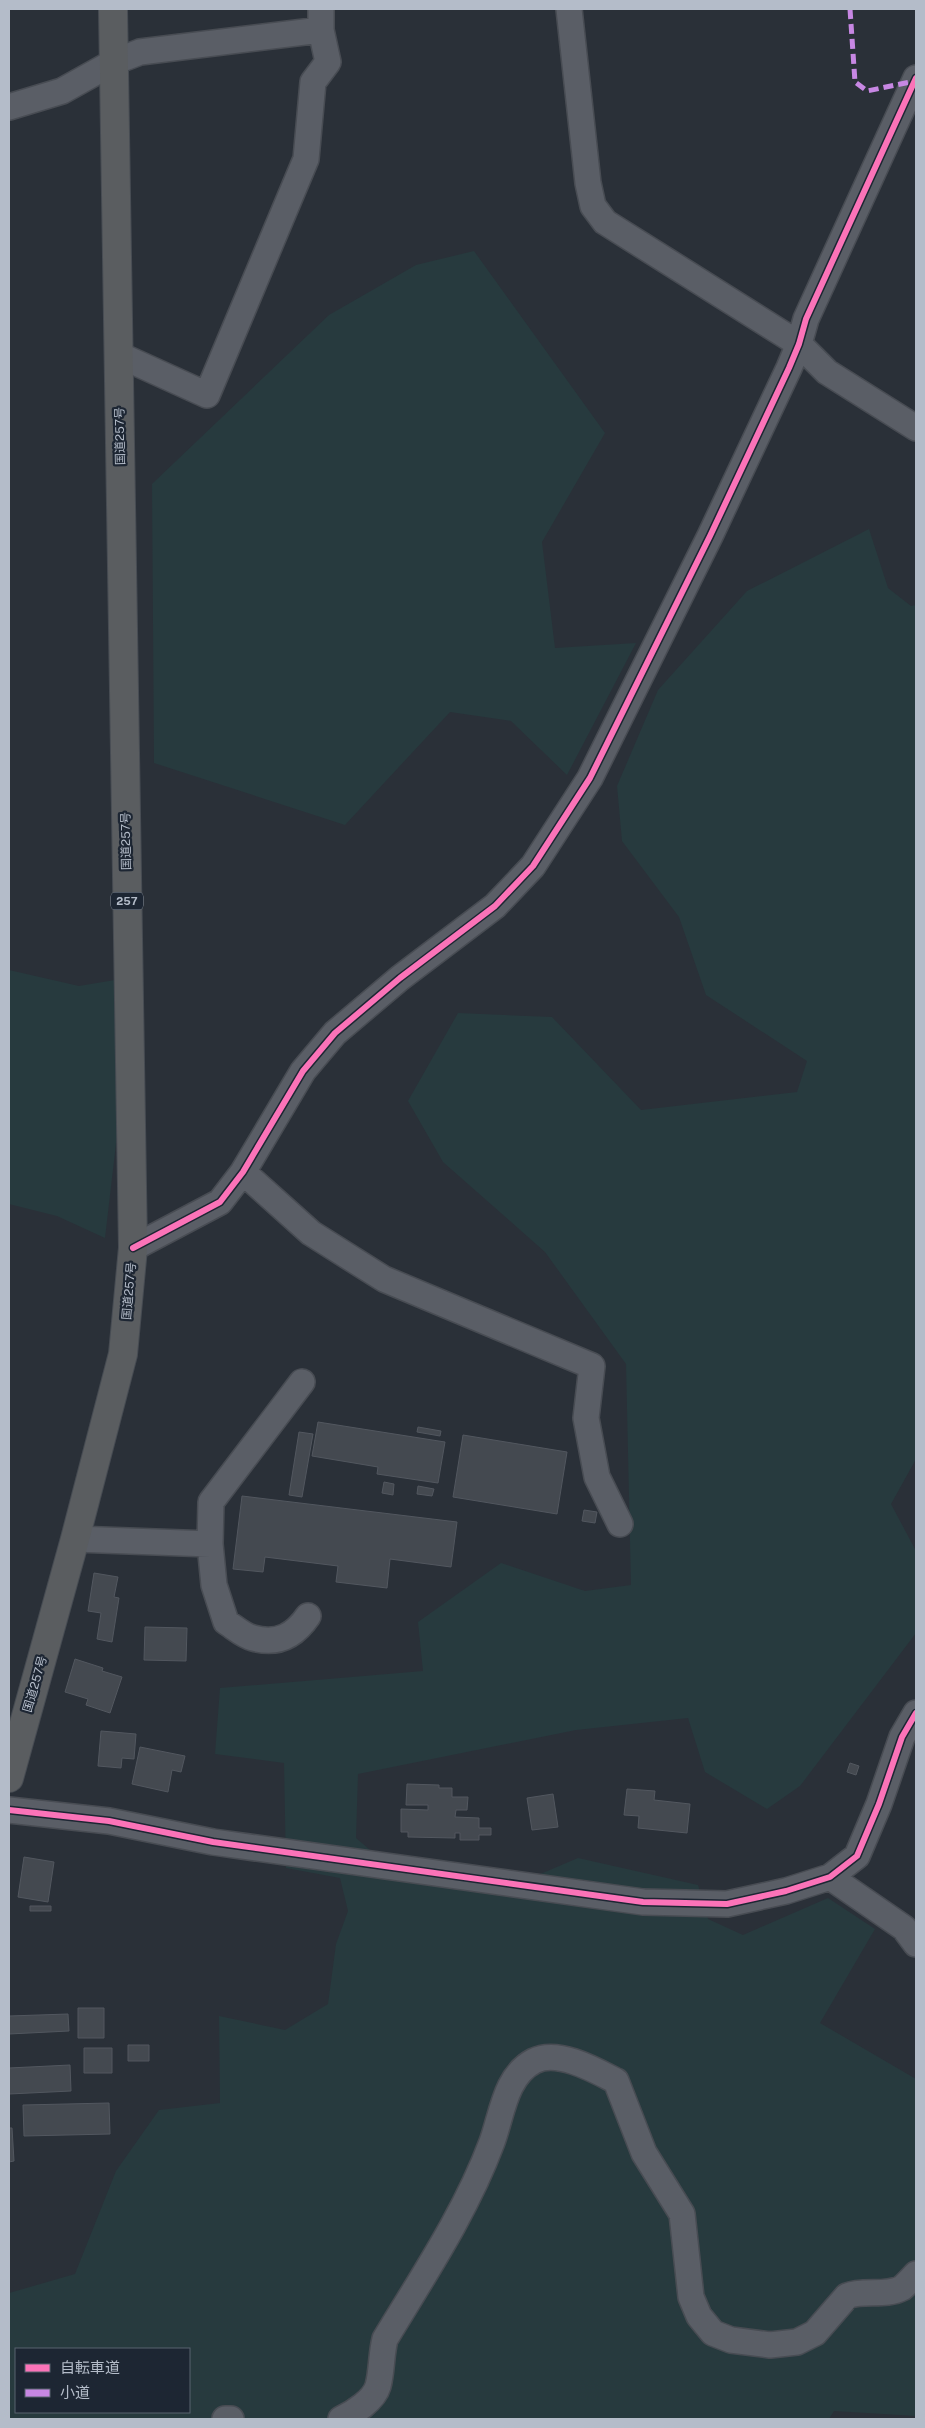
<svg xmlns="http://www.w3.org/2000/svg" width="925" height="2428" viewBox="0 0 925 2428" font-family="'Public Sans','Noto Sans JP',sans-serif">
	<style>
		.green { fill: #273a3e; fill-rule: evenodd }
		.building { fill: #444950; stroke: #52575f }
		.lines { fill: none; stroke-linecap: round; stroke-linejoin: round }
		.minor-casing { stroke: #484c53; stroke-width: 28 }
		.highway-casing { stroke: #474c53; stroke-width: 30 }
		.minor { stroke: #5a5e66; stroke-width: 25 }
		.highway { stroke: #5a5d60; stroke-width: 28 }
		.quiet { stroke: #c787e3; stroke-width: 5; stroke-dasharray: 10 5; stroke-linecap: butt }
		.cycleway-casing { stroke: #1d2633; stroke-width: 9 }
		.cycleway { stroke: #fb73b8; stroke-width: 6 }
		.labels { text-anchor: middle; stroke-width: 4.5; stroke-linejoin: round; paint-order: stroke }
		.shield { fill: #1d2633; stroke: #878f9c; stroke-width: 1 }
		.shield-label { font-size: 11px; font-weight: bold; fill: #b4bcc9 }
		.street-label { font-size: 12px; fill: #b4bcc9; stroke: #1d2633 }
	</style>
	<rect width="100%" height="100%" fill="#2a3038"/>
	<path class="green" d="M474 251 605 433 542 542 555 648 636 643 567 775 511 721 450 712 345 825 154 763 152 484 329 315 416 265Z
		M869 529 888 588 911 606 916 605V1459L891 1504 916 1551V1633L800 1786 767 1809 705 1772 688 1718 576 1730 358 1774 356 1838 404 1879 498 1892 578 1858 698 1885 708 1919 743 1935 828 1898 875 1929 820 2023 916 2079V2416L834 2411 829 2419H9V2293L75 2274 116 2171 159 2110 220 2103 219 2016 285 2030 328 2004 336 1944 348 1911 340 1878 286 1868 284 1763 215 1754 220 1688 423 1671 418 1622 501 1563 585 1591 631 1585 626 1364 545 1252 443 1162 408 1101 458 1013 552 1017 641 1110 797 1092 807 1061 706 995 679 917 622 841 617 786 658 690 747 591ZM16 2349H189V2412H16Z
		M9 970 79 986 115 980 119 1118 105 1238 57 1216 9 1204Z"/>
	<path class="building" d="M318 1422 445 1442 438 1483 377 1474 378 1467 312 1456Z
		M418 1427 441 1431 440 1436 417 1432Z
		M299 1432 313 1434 302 1497 289 1495Z
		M463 1435 567 1452 557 1514 453 1497Z
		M384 1482 394 1484 393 1495 382 1493Z
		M418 1486 434 1489 432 1496 417 1494Z
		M242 1496 457 1522 451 1567 390 1559 387 1588 336 1582 338 1566 265 1557 263 1572 233 1569Z
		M584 1510 597 1512 595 1523 582 1521Z
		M94 1573 118 1577 114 1597 119 1598 112 1642 97 1639 101 1613 88 1611Z
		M145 1627 187 1628 186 1661 144 1660Z
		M75 1659 103 1668 102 1671 122 1677 110 1713 86 1705 88 1699 65 1692Z
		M101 1731 136 1734 134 1759 122 1758 121 1768 98 1766Z
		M140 1747 185 1756 181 1772 172 1770 168 1792 132 1784Z
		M850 1763 859 1766 856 1775 847 1772Z
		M407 1784 439 1785V1788H452V1797H468L467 1810H456L455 1817 479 1818V1828H491V1835H479V1840H460V1833H455V1838L408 1837V1832H401V1809L428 1810V1805H406Z
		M627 1789 655 1791 654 1800 690 1804 687 1833 638 1828 639 1816 624 1815Z
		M553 1794 558 1827 532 1830 527 1798Z
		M24 1857 54 1862 48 1902 18 1897Z
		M30 1906H51V1911H30Z
		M78 2008H104V2038H78Z
		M68 2014 69 2031 9 2034V2016Z
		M128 2045H149V2061H128Z
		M84 2048H112V2073H84Z
		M70 2065 71 2091 9 2094V2068Z
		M109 2103 110 2134 24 2136 23 2105Z
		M9 2128H12L14 2161 9 2162Z"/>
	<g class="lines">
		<defs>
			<path id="minor" d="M569 9 588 183 593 206 605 222 799 344 827 372 916 428
				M9 107 62 91 114 62 140 52 321 30V9
				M119 355 207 395 306 159 313 82 328 62 321 30
				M243 1172 311 1233 384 1279 592 1366 586 1418 597 1477 620 1524
				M133 1248 220 1202 243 1172 303 1071 335 1033 400 978 495 906 533 866 590 778 710 536 789 368 799 344 806 319 916 78
				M75 1539 210 1544 211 1502 302 1382
				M210 1544 214 1585 226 1622C234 1627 244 1636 253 1638 278 1645 295 1635 308 1616
				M9 1810 109 1821 213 1842 643 1902 727 1904 786 1891 830 1877 857 1856 879 1804 902 1737 916 1713
				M830 1877 904 1928 916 1944
				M225 2419H231
				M341 2419C354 2413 374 2400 378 2386 382 2371 381 2355 385 2339 423 2276 466 2212 492 2142 502 2115 505 2076 534 2061 558 2049 595 2070 616 2081L644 2153 682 2214 691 2297 699 2316 713 2333 731 2340 770 2345 797 2342 815 2333 847 2296C864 2289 885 2297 902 2288 907 2284 912 2278 916 2274"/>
			<path id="highway" d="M9 1778 75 1539 123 1354 133 1248 113 9"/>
		</defs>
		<use href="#minor" class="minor-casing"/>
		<use href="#highway" class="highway-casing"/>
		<use href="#minor" class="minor"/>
		<use href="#highway" class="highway"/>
		<path class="quiet" d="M850 9 855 82 867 91 915 81"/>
		<defs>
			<path id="cycleway" d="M133 1248 220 1202 243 1172 303 1071 335 1033 400 978 495 906 533 866 590 778 710 536 789 368 799 344 806 319 916 78
				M9 1810 109 1821 213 1842 643 1902 727 1904 786 1891 830 1877 857 1856 879 1804 902 1737 916 1713"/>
		</defs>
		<use href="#cycleway" class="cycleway-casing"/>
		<use href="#cycleway" class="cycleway"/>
	</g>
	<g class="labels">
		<rect class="shield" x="111" y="892.5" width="32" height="17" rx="4"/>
		<g class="shield-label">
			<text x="127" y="905">257</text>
		</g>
		<g class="street-label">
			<text transform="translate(120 436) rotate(-91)" y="4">国道257号</text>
			<text transform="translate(126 841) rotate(-91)" y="4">国道257号</text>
			<text transform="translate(129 1291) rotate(-85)" y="4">国道257号</text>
			<text transform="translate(35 1684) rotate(-74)" y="4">国道257号</text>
		</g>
	</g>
	<rect width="925" height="2428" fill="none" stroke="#b4bcc9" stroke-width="20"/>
	<rect x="15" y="2348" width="175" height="65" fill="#1d2633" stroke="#59626f"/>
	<rect x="25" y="2364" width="25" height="8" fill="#fb73b8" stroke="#59626f"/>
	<text x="60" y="2373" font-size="15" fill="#b4bcc9">自転車道</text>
	<rect x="25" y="2389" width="25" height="8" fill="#c787e3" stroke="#59626f"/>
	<text x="60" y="2398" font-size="15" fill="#b4bcc9">小道</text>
</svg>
